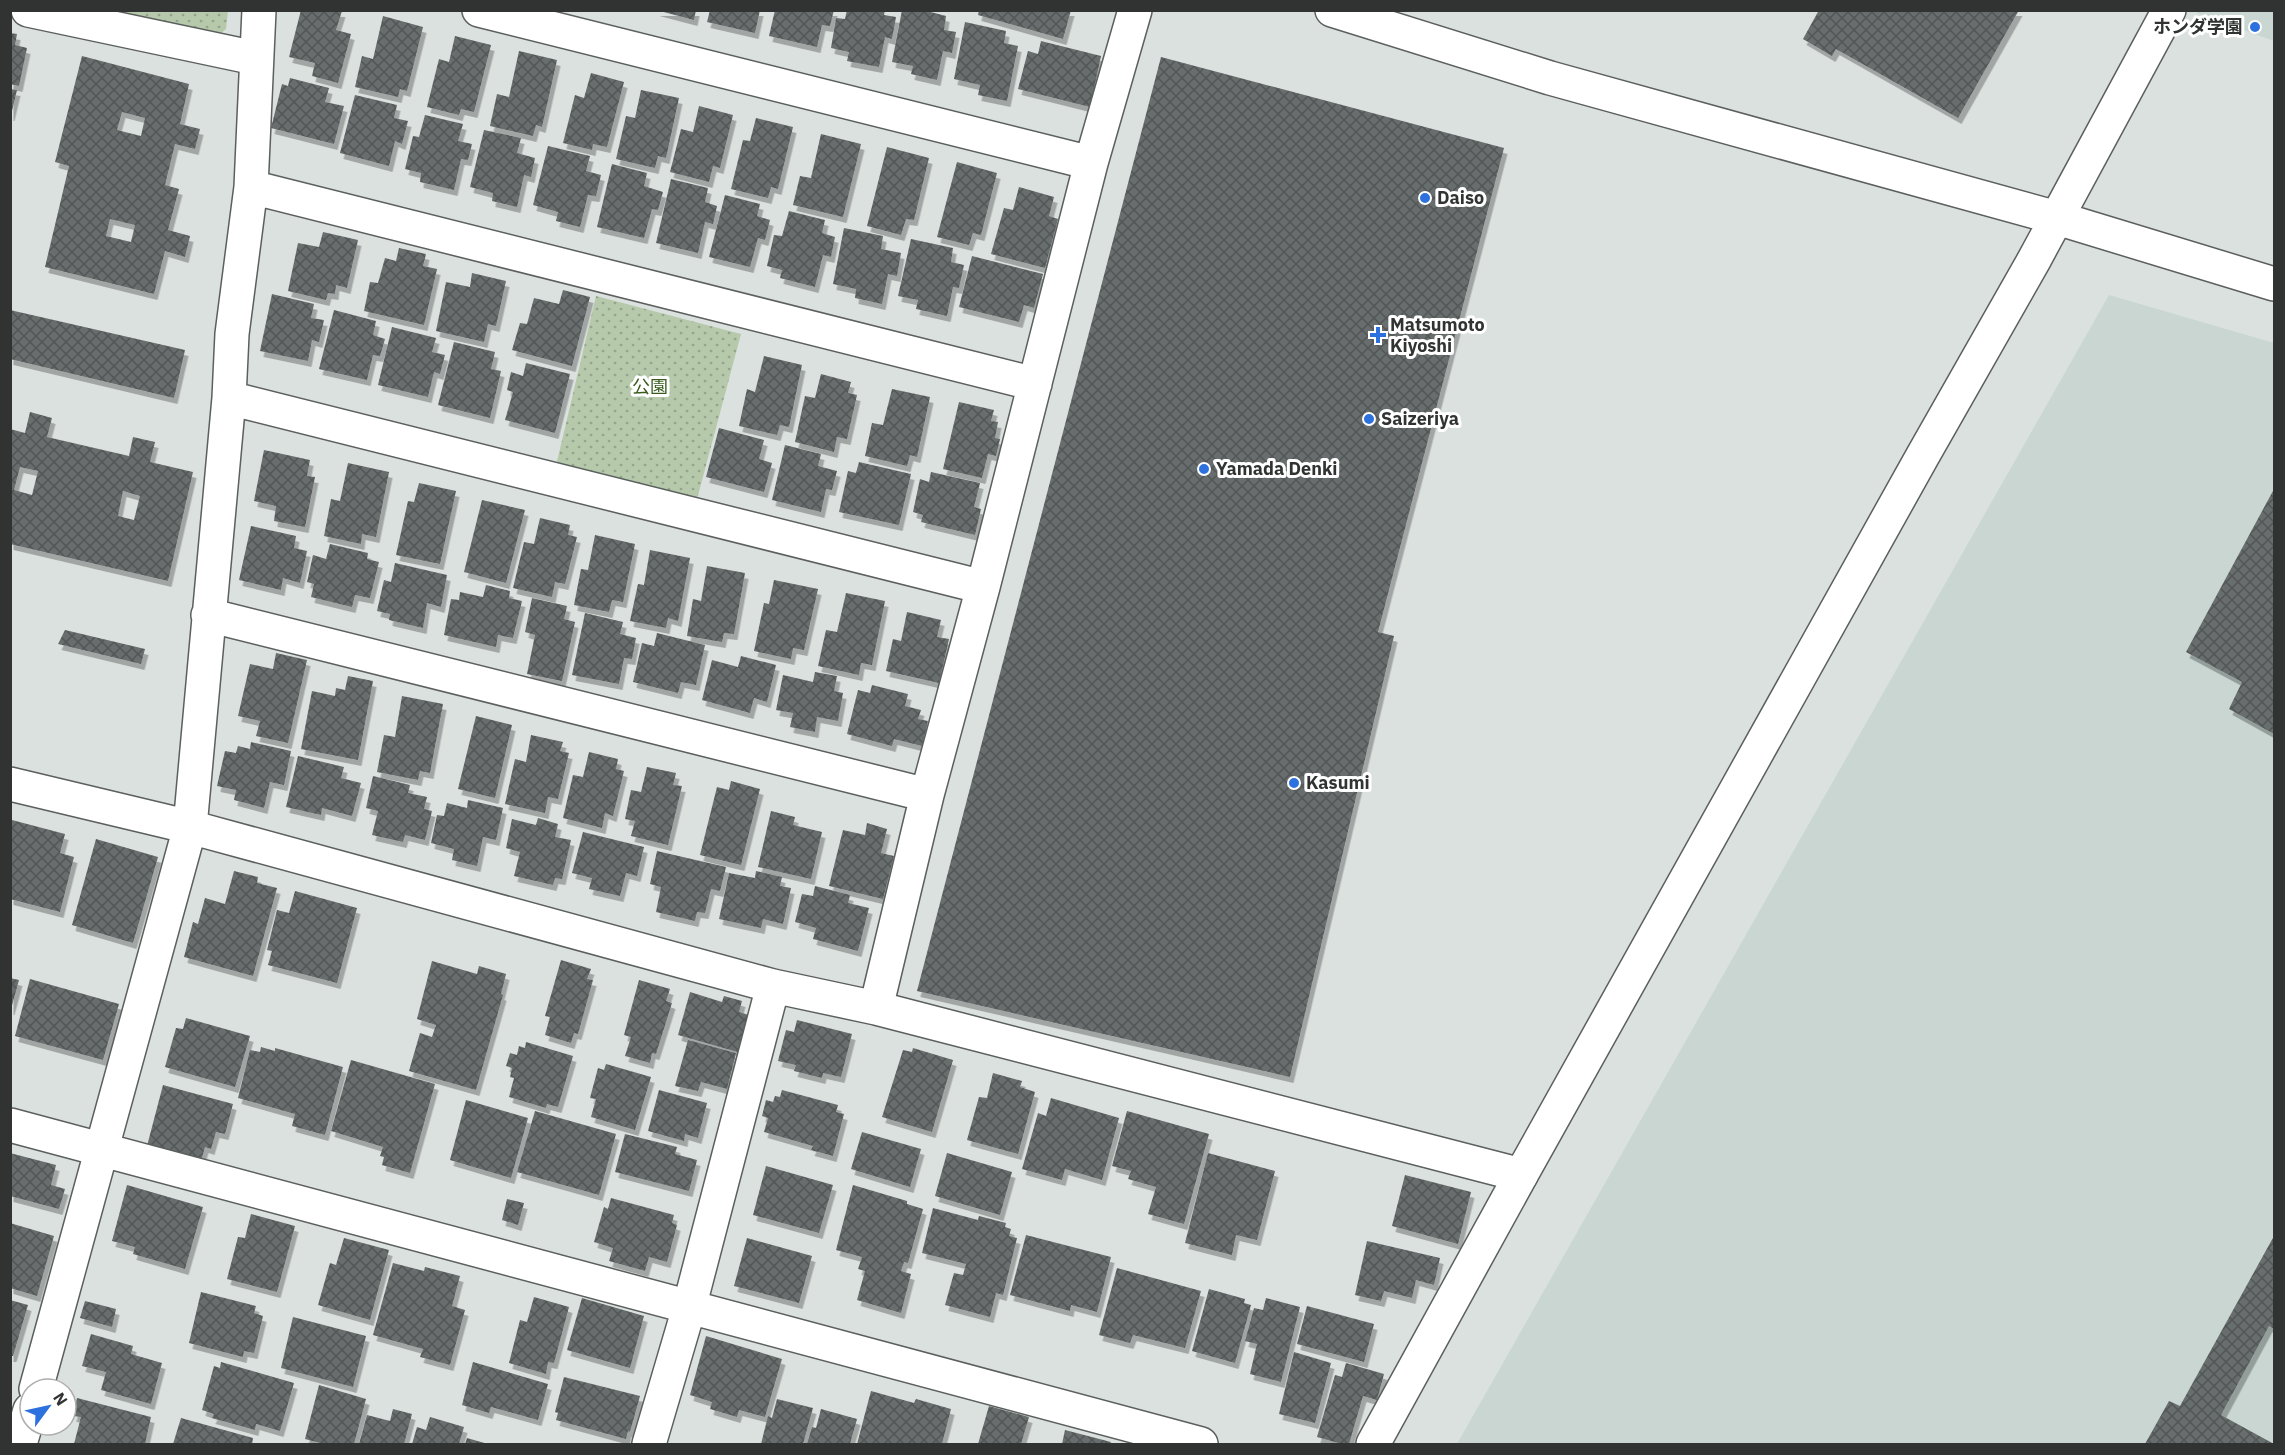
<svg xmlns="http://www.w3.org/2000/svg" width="2285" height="1455" viewBox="0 0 2285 1455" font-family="'IBM Plex Sans','Noto Sans JP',sans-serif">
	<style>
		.built { fill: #c9d6d1 }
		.park { fill: url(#park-dots) }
		.building { fill: url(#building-cross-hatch); fill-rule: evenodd; filter: url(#shadow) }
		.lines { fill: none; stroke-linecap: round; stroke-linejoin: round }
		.minor-casing { stroke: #5b5f5d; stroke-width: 36 }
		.tertiary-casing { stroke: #5b5f5d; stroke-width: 36 }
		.minor { stroke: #fff; stroke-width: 33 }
		.tertiary { stroke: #fff; stroke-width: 33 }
		.poi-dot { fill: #2c71de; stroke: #fff; stroke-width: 2 }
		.labels { text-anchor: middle; stroke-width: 6; stroke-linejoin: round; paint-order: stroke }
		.poi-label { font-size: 18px; font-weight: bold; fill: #313332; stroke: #fff; text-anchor: start }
		.park-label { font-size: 18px; fill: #395a1d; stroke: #fff }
	</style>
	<defs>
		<pattern id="park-dots" width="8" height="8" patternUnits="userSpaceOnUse" patternTransform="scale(1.5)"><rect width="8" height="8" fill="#b6c9ab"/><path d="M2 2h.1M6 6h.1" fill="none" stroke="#95a48c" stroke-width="1.8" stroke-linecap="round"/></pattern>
		<pattern id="building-cross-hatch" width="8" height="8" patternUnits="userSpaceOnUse" patternTransform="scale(1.5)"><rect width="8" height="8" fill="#686e6d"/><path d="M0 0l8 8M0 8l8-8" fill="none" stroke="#525656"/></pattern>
		<filter id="shadow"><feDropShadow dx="3.5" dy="6" stdDeviation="0" flood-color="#0004"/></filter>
	</defs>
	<rect width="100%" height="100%" fill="#dbe1de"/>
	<path class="built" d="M2199 10 2274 11V41L2197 13Z
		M2109 295 2274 343V1444H1457Z"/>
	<path class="park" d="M107 11H228L226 29 215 38Z
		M596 296 741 334 696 503 555 470Z"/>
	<path class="building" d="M301 10 342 11 336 30 351 34 338 83 312 76 315 63 289 57Z
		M656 10H696L694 20Z
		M710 10H760L755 33 707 22Z
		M775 10H834L830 26 822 25 817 47 769 36Z
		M847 10H885L884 15 896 17 892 39 885 37 879 67 847 61 849 52 831 48 836 18 845 19Z
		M902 10H923L946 16 944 30 956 32 952 53 943 51 937 80 911 74 913 66 892 62Z
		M979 10H1071L1063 39 978 15Z
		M1819 10H2019L1958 118 1836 49 1832 56 1803 39Z
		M383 16 423 27 407 91 400 89 398 97 355 87 362 56 373 59Z
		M965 22 1006 31 1004 43 1018 46 1007 101 978 95 980 85 954 79Z
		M10 33 17 34 15 45 27 48 19 86 10 84Z
		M455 36 491 45 474 112 461 109 459 115 427 107 439 59 449 62Z
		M1041 41 1101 56 1090 107 1018 89 1028 51 1038 54Z
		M519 51 557 60 542 127 536 125 533 136 490 126 497 94 509 97Z
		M82 56 189 84 180 124 200 129 195 149 175 144 165 185 179 189 168 230 190 236 185 257 165 251 154 294 45 267 69 166 55 162ZM122 112 145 118 141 136 117 130ZM110 219 135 225 131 242 106 236Z
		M1161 57 1504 148 1378 632 1394 636 1290 1077 917 991Z
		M591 73 624 82 607 147 593 144 592 150 563 143 575 95 584 98Z
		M290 78 329 88 325 102 344 106 334 144 271 128 282 84 288 86Z
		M10 89 17 90 11 115H10Z
		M641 90 679 98 666 158 658 156 655 168 616 159 626 116 635 118Z
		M355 95 397 105 394 118 408 121 402 144 395 141 389 166 340 153Z
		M699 106 733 115 720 168 713 166 709 182 670 172 681 129 693 132Z
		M425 115 463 124 458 141 472 144 468 160 461 159 454 190 420 182 421 173 405 169 413 136 419 137Z
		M756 118 793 127 778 189 771 187 768 198 731 189 743 140 750 141Z
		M484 130 521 138 517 153 535 158 531 177 524 175 517 207 492 201 493 193 470 187Z
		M821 134 861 144 843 217 793 205 800 176 811 178Z
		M548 146 590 156 586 171 601 175 596 196 588 195 580 227 556 221 558 212 533 205Z
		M887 147 929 158 914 220 906 219 901 235 867 226Z
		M957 162 997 173 981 235 973 233 969 245 937 237Z
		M612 164 647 173 644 186 663 192 658 210 652 209 644 238 597 227Z
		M671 179 708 188 705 202 717 206 713 224 705 222 698 253 656 243Z
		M1019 187 1054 197 1049 216 1058 219 1045 268 991 254 1004 208 1013 210Z
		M725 195 760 204 757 216 770 220 765 240 758 238 750 267 709 257Z
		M789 211 825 220 822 233 835 237 831 257 823 255 815 287 780 278 782 270 767 266 774 235 782 236Z
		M844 228 883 236 881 249 901 253 897 276 888 274 882 304 855 298 856 289 833 284Z
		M323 232 358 240 347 288 336 285 335 294 328 293 326 300 288 291 298 243 319 247Z
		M911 239 953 248 951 262 964 265 959 288 953 287 947 316 916 309 918 300 898 296Z
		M399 248 426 254 423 266 437 269 424 325 364 311 370 282 378 283 385 258 396 261Z
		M972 256 1043 274 1034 308 1024 305 1019 322 959 307Z
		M472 273 506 281 496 326 488 324 484 342 436 331 446 282 470 287Z
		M563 290 590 297 572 366 512 350 520 323 527 324 534 298 559 304Z
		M272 294 314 304 311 318 324 320 319 342 312 340 308 361 260 351Z
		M10 310 185 350 174 398 10 359Z
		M334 310 376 321 373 335 385 339 380 356 373 355 367 380 319 369Z
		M392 327 436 338 432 352 445 355 440 374 434 372 428 397 378 385Z
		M454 342 495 352 491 369 501 371 490 418 438 405Z
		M764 356 802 365 789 427 780 425 777 435 739 426 747 389 755 392Z
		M526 363 570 374 555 433 505 420 513 392 507 390 511 372 523 376Z
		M821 374 851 382 848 393 857 395 847 439 837 437 834 452 795 442 805 396 815 398Z
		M892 389 930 397 917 457 910 455 907 466 865 456 872 423 883 425Z
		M959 402 994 410 991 421 998 422 995 438 1000 439 996 456 988 454 982 478 943 469Z
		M30 412 52 418 47 437 129 456 133 437 155 442 150 462 193 472 168 581 10 544V429L25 433ZM20 467 38 471 32 495 14 490ZM123 491 140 496 134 520 118 516Z
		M719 428 764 440 759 459 772 463 764 492 706 477Z
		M785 445 821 454 818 466 837 471 832 490 826 489 821 512 772 500Z
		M264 450 310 460 307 476 315 477 305 527 274 521 276 506 254 501Z
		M859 462 911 474 899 525 839 512 848 471 856 473Z
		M348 463 389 472 376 537 362 534 361 544 324 536 331 499 340 501Z
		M931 472 980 483 974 507 981 509 975 535 921 522 923 515 913 512 920 479 929 482Z
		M419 483 456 491 440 564 396 555 408 501 414 502Z
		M2274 489V734L2229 709 2242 682 2186 652Z
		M482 500 525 510 506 583 464 572Z
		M540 518 570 525 568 535 577 537 565 584 555 582 552 597 513 588 524 542 534 544Z
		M251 526 296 536 294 548 307 551 300 583 283 578 281 590 239 580Z
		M595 535 635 544 623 602 612 600 609 612 574 605 581 569 588 570Z
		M330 544 368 553 367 559 379 562 370 598 355 595 352 607 311 597 314 584 307 582 313 555 326 559Z
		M650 550 690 558 678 621 668 618 666 628 630 621 638 584 644 585Z
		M395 563 447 575 441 607 427 603 423 628 389 620 390 614 377 611 384 580 391 582Z
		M707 566 745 573 734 634 724 633 722 642 687 636 693 599 701 601Z
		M774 580 818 589 804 650 793 648 791 659 754 651 764 603 769 604Z
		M486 585 510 591 509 598 522 601 513 638 498 635 496 647 444 635 451 599 459 600 460 592 483 597Z
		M846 593 885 601 872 665 861 663 859 675 818 666 826 630 837 632Z
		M532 598 567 606 564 619 575 622 562 681 527 674 535 635 525 632Z
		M907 612 941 620 937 637 949 639 939 683 886 671 893 639 901 641Z
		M585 613 623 622 620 634 636 638 632 659 624 658 619 684 572 675Z
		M65 630 145 649 141 664 58 644Z
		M657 633 705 645 696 685 681 682 678 693 633 682 642 643 654 646Z
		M276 653 307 660 288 743 256 736 260 721 238 716 250 664 273 669Z
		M741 656 776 665 767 702 754 698 750 713 702 700 712 660 738 667Z
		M815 672 837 676 834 691 843 693 838 721 817 717 815 732 790 727 793 713 776 710 783 675 813 682Z
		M348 676 373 681 358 760 301 749 312 691 335 696 336 688 345 690Z
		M872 685 908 694 905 706 921 710 918 719 928 721 922 746 894 739 892 746 847 734 858 690 870 693Z
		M402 696 443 704 430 773 420 771 418 780 377 772 384 735 395 737Z
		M476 716 512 725 495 798 458 789Z
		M531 735 563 742 560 751 569 753 558 799 548 797 545 813 505 804 515 759 526 762Z
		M251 742 291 751 284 785 270 782 264 808 234 800 236 790 217 786 225 751 236 753 238 746 250 749Z
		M589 752 618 759 616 769 624 771 613 816 605 813 602 828 563 818 573 775 583 777Z
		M298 756 344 767 341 778 361 783 352 816 322 808 321 815 286 807Z
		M647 767 676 773 673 785 682 786 668 845 631 836 635 821 625 819 631 790 641 792Z
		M373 776 410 785 408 793 427 797 424 809 432 811 425 840 405 835 403 842 372 835 378 811 366 808Z
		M731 781 760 789 741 865 700 855 717 787 729 790Z
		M468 800 503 808 496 840 483 837 477 866 452 860 454 849 431 843 437 815 444 816 447 803 467 808Z
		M771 811 795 817 793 825 822 832 811 879 758 867Z
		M538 818 558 824 555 837 571 840 562 879 555 878 553 885 514 876 520 852 506 848 512 819 536 825Z
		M12 820 65 834 60 853 74 857 60 912 10 899Z
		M867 823 887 829 881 853 894 856 883 899 829 886 843 830 865 835Z
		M583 832 644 847 637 876 626 873 620 896 589 889 592 878 572 873Z
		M96 839 158 857 133 943 72 925Z
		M657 851 726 867 720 891 711 889 705 913 697 912 695 921 656 912 661 887 650 884Z
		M234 871 258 877 257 883 277 888 253 976 184 957 193 922 198 924 205 898 225 904Z
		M756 871 782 877 780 886 791 888 783 924 763 919 761 928 719 919 729 873 755 878Z
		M815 886 850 895 848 903 869 908 858 951 813 939 816 928 795 922 802 894 813 896Z
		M295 891 357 908 337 983 268 965 272 951 267 950 277 910 289 913Z
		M561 960 591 969 587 979 593 980 578 1034 574 1033 571 1043 545 1035 550 1017 545 1016Z
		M432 961 477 974 479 966 506 974 501 994 503 995 476 1090 409 1071 420 1033 432 1037 436 1025 417 1019Z
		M10 978 19 980 11 1009H10Z
		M30 979 119 1004 103 1060 15 1036Z
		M639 980 670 989 666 1001 672 1003 656 1054 652 1053 650 1063 625 1056 631 1037 624 1035Z
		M690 992 722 1002 724 996 742 1001 739 1012 752 1016 741 1053 678 1035Z
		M186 1018 250 1036 235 1087 165 1067 176 1028 183 1029Z
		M797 1020 852 1034 841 1077 823 1073 822 1078 794 1071 796 1065 778 1061 786 1030 794 1032Z
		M688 1040 736 1053 727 1089 701 1082 698 1091 675 1086Z
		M526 1042 573 1056 558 1107 547 1104 546 1108 509 1097 514 1078 510 1077 512 1068 506 1066 510 1053 517 1055 519 1046 525 1048Z
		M261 1047 275 1051V1048L343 1067 325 1135 292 1126 295 1114 238 1098 250 1050 260 1052Z
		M913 1048 953 1060 932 1132 882 1117 903 1050 912 1052Z
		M351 1060 435 1084 410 1173 382 1165 384 1157 380 1156 383 1147 331 1131Z
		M606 1064 651 1077 635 1130 591 1117 596 1099 590 1098 598 1068 604 1070Z
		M993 1073 1022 1081 1020 1087 1035 1092 1018 1154 967 1140 979 1097 987 1098Z
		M163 1085 233 1104 225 1134 216 1132 211 1149 205 1147 201 1161 147 1146Z
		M659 1090 707 1103 698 1138 685 1134 684 1141 648 1131Z
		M782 1090 838 1105 836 1112 844 1114 833 1156 811 1150 813 1146 764 1132 768 1118 762 1116 766 1100 773 1102 775 1096 780 1097Z
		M1051 1098 1119 1118 1102 1180 1065 1169 1062 1180 1022 1169 1038 1113 1046 1116Z
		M466 1100 528 1118 511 1178 450 1160Z
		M535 1111 616 1134 599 1195 517 1172Z
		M1127 1111 1209 1134 1184 1224 1148 1214 1156 1187 1128 1179 1131 1171 1112 1166Z
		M862 1132 921 1149 910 1187 851 1169Z
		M625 1134 677 1147 675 1154 697 1160 689 1191 615 1172Z
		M10 1153 56 1165 51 1185 65 1189 59 1209 10 1196Z
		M947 1153 1012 1172 1000 1215 935 1196Z
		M1208 1153 1275 1171 1257 1240 1236 1235 1232 1255 1185 1243Z
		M766 1166 833 1185 819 1233 753 1215Z
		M1405 1175 1471 1192 1458 1244 1392 1226Z
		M127 1185 203 1207 185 1269 133 1254 135 1247 112 1241Z
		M853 1185 907 1201V1204L923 1209 908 1263 904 1262 901 1271 911 1274 901 1313 857 1300 865 1271 858 1269 862 1257 836 1250Z
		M611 1198 674 1215 672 1223 677 1225 667 1262 649 1257 645 1271 609 1261 613 1248 594 1242 604 1207 608 1209Z
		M507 1199 524 1203 518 1225 502 1220Z
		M933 1208 978 1220 979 1216 1006 1223 1005 1227 1011 1229 1009 1236 1017 1238 1003 1295 996 1293 990 1317 945 1305 954 1273 963 1275 966 1264 922 1253Z
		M251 1214 295 1226 277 1292 227 1279 238 1237 245 1238Z
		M10 1223 54 1236 37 1296 10 1288Z
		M1026 1235 1111 1257 1097 1312 1071 1305 1070 1311 1010 1295Z
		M2274 1236V1329L2269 1326 2221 1415 2274 1444H2145L2169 1401 2180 1406Z
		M344 1238 389 1250 370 1320 318 1305 330 1263 336 1265Z
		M747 1238 812 1256 799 1303 734 1286Z
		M1367 1241 1440 1258 1434 1285 1416 1280 1412 1298 1384 1291 1381 1301 1355 1295Z
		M393 1263 424 1271 425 1267 460 1276 452 1306 465 1310 450 1365 420 1357 423 1349 373 1335Z
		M1117 1268 1201 1291 1185 1348 1133 1335 1130 1343 1099 1335Z
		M1209 1289 1245 1299 1244 1303 1251 1305 1235 1363 1192 1351Z
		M201 1292 256 1306 254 1313 263 1316 254 1353 244 1351 243 1357 189 1343Z
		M534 1297 569 1307 554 1363 548 1362 546 1374 509 1363 520 1320 527 1322Z
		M582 1298 644 1316 630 1368 567 1350Z
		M1266 1298 1300 1307 1281 1382 1250 1374 1257 1344 1245 1341 1254 1308 1263 1310Z
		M10 1300 28 1305 13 1356H10Z
		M85 1301 116 1309 112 1327 80 1318Z
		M1307 1306 1374 1324 1364 1362 1297 1344Z
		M293 1317 366 1336 353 1387 281 1368Z
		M91 1334 133 1346 131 1354 162 1363 151 1404 101 1390 106 1372 82 1366Z
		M706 1336 782 1359 765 1417 739 1410 737 1417 710 1409 712 1402 690 1395Z
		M1294 1352 1331 1363 1315 1423 1279 1414Z
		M221 1362 294 1383 280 1431 256 1424 255 1430 212 1418 214 1414 202 1410 214 1366 220 1368Z
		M473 1362 548 1384 538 1420 491 1407 489 1413 462 1405Z
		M1346 1363 1384 1374 1377 1400 1363 1396 1349 1444H1342L1317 1437 1335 1375 1342 1377Z
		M564 1377 640 1396 630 1432 628 1431 626 1439 556 1420 558 1413 555 1412Z
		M319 1385 366 1399 354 1444H324L305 1439Z
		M871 1391 914 1403 916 1399 951 1409 942 1444H857Z
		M77 1398 151 1417 145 1444H74L81 1417 73 1416Z
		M777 1399 813 1408 803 1444H761L768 1416 772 1418Z
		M989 1406 1029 1417 1021 1444H978Z
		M393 1409 412 1414 404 1444H359L367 1415 390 1421Z
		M821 1409 857 1419 850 1444H807L812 1427 816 1428Z
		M430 1417 464 1427 459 1444H412L417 1427 426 1430Z
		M181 1418 253 1438 252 1444H173Z
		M1065 1430 1111 1442 1110 1444H1062Z
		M467 1438 488 1444H465Z"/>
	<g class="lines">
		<defs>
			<path id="minor" d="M28 10 255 58
				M479 10 1091 163
				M251 187 1035 384
				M229 398 983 587
				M208 615 927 795
				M10 784 190 827 773 986 876 1008 1521 1175
				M876 1008 927 795 983 587 1091 163 1135 10
				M10 1125 1201 1444
				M36 1389 190 827 229 398 232 334 251 187 259 10
				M20 1444 30 1410
				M649 1444 689 1308 773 986"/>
			<path id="tertiary" d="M1332 10 1550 78 2057 218 2274 284
				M1373 1444 1521 1175 1922 457 2034 260 2169 10"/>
		</defs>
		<use href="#minor" class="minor-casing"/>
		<use href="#tertiary" class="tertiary-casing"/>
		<use href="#minor" class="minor"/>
		<use href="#tertiary" class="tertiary"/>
	</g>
	<g class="poi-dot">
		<circle cx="2255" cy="27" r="6"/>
		<circle cx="1425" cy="198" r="6"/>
		<path d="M1375 326h6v6h6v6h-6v6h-6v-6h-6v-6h6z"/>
		<circle cx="1369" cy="419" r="6"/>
		<circle cx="1204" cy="469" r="6"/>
		<circle cx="1294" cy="783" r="6"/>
	</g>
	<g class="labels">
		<g class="poi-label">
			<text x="2243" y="33" text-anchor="end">ホンダ学園</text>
			<text x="1437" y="204">Daiso</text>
			<text x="1390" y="331">Matsumoto<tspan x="1390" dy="21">Kiyoshi</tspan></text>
			<text x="1381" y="425">Saizeriya</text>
			<text x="1216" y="475">Yamada Denki</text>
			<text x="1306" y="789">Kasumi</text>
		</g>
		<g class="park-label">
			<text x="650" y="393">公園</text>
		</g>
	</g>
	<rect width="2285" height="1455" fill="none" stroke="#313332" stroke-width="24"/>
	<g transform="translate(48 1407) rotate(57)"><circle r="28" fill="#ffffff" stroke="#adadad" stroke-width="1.5"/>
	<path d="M0-4.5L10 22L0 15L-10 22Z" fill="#2c71de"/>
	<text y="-9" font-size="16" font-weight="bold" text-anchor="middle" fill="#313332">N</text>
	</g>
</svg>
